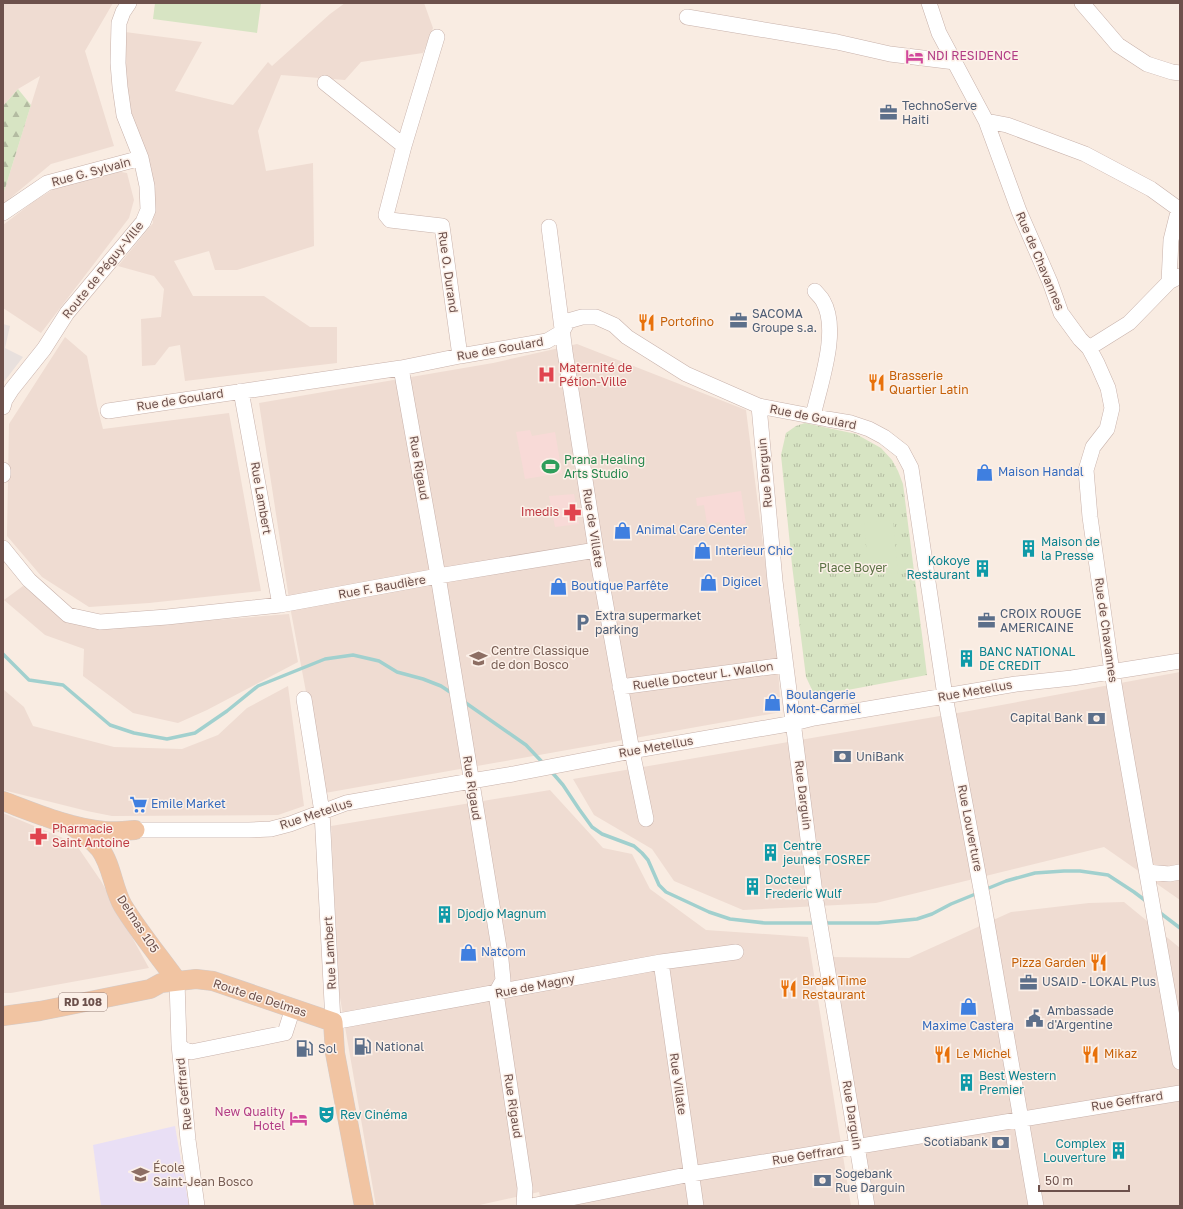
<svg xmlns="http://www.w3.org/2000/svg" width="1183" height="1209" viewBox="0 0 1183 1209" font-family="'Golos Text',sans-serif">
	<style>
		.residential { fill: #efdcd2 }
		.commercial { fill: #f8dad7 }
		.industrial { fill: #e8e0dd }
		.education { fill: #e9dff5 }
		.grass { fill: url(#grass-tufts) }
		.forest { fill: url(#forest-firs) }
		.pitch { fill: #d7e4c3 }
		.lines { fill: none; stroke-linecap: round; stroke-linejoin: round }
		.stream { stroke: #a1d0ce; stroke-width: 3.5 }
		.minor-casing { stroke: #c8b2ab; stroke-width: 16 }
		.major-casing { stroke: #d3cbc9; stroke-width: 20 }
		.minor { stroke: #fff; stroke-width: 15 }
		.major { stroke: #f1c4a2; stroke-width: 19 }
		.labels { text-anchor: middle; stroke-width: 3; stroke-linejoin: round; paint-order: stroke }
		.shield { fill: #fcf0e8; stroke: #98817b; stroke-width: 1 }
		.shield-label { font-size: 11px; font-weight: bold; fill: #6d514c }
		.hotel-label { font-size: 12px; fill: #b23c85; stroke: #fcf0e8; text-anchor: start }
		.service-label { font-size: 12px; fill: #4e5e75; stroke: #fcf0e8; text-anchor: start }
		.street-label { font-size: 12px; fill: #6d514c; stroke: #fcf0e8 }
		.food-label { font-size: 12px; fill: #c56008; stroke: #fcf0e8; text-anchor: start }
		.health-label { font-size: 12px; fill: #be3a42; stroke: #fcf0e8; text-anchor: start }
		.leisure-label { font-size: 12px; fill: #27864d; stroke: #fcf0e8; text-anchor: start }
		.shop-label { font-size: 12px; fill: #366cbe; stroke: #fcf0e8; text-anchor: start }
		.culture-label { font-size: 12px; fill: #0d838f; stroke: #fcf0e8; text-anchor: start }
		.park-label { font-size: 12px; fill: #5c7245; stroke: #fcf0e8 }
		.education-label { font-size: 12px; fill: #785e54; stroke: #fcf0e8; text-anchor: start }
	</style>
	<defs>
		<pattern id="grass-tufts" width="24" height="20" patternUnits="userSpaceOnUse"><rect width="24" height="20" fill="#d7e4c3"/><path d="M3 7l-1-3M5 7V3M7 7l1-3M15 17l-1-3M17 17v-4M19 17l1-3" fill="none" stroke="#b3bba1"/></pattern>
		<pattern id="forest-firs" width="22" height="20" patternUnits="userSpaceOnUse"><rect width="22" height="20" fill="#d7e4c3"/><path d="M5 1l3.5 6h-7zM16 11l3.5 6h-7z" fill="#b3bba1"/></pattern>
	</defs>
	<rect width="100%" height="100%" fill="#f9ece2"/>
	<path class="residential" d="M3 3H113L85 51 114 146 51 164 3 204V195L40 76 18 89 3 106Z
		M345 3H424L433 28 423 53 361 62 345 80 281 75 258 131 266 171 313 163 314 246 237 270H215L209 251 174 261 193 296H264L310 327H337V363L185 381 180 345 169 347 155 365 142 366 141 319 161 317 164 289 154 276 118 266 153 223 150 173 130 116 123 63 125 32 202 42 175 91 233 105 268 62 272 66 330 14Z
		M110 170 127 173 134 200 129 218 41 333 3 308V225L33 202 65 182Z
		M65 337 87 356 97 406 103 429 229 413 261 591 149 603 89 607 42 577 7 536 9 424Z
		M577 344 746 410 777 654 781 712 325 793 291 612 259 403 493 363Z
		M23 586 68 622 104 629 289 614 298 662 207 710 178 723 133 713 83 676 84 649 45 635 4 600Z
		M1180 672V900L1104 847 876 903 743 910 674 881 652 849 594 815 573 779 969 711Z
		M288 686 304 806 278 815 112 816 87 811 3 790V689L24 707 33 726 114 747 182 749 218 735 247 708Z
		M550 790 603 848 632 854 650 889 706 930 808 937 851 1206H542L539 1192 475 1206H376L339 992 331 826Z
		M3 813 75 843 101 881 149 968 11 993H3Z
		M1124 902 1180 948V1206H871L829 957 909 958 1011 912 1089 903Z"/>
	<path class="commercial" d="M530 430 532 436 555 432 562 473 525 479 516 432Z
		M741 491 746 524 721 528 720 522 707 524 704 505 697 506 696 498Z
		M574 494 579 524 555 527 549 496Z"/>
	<path class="industrial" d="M3 324 10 326 5 348 23 357 3 383Z"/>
	<path class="education" d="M175 1126 189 1206H101L93 1145Z"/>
	<path class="grass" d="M805 423 856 434 881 448 892 460 898 471 903 484 927 675 837 692 814 694 806 677 792 565 781 455 786 433 796 426Z"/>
	<path class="forest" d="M18 89 31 105 3 195V106Z"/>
	<path class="pitch" d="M155 3H261L257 33 153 19Z
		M893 520 898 573 869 576 864 523Z"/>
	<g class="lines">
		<path class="stream" d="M3 654 29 680 63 685 110 725 134 733 167 739 195 733 227 711 258 686 325 659 353 655 379 661 397 672 423 679 441 686 453 694
			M463 701 526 745 544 764
			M550 770 563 785 579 809 592 827 602 834 634 846 642 853 648 860 659 885 666 892 709 912 730 919 765 923H816
			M984 890 1006 881 1035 873 1064 871H1080L1108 875 1134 892 1146 901
			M1159 912 1180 928
			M824 923H878L917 919 932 914 951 904 978 893"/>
		<defs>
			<path id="minor" d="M929 3 939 33 986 121 1019 211 1050 282 1061 313 1080 339 1089 348 1097 363 1108 388 1112 408 1107 429 1093 447 1086 470 1090 517 1112 672 1122 732 1180 1062
				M1082 3 1118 45 1147 64 1172 72 1180 73
				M687 17 837 42 890 54 955 62
				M325 83 404 146 386 215 390 220 442 226 460 356
				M986 121 1007 125 1085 154 1151 189 1180 210
				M404 146 437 37
				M3 213 47 183 141 158
				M549 227 565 352 596 550 632 751 646 819
				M1169 282 1171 240 1179 208
				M1089 348 1129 323 1169 282 1180 276
				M401 368 438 576 501 960 503 980 496 993 525 1188 524 1206
				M241 391 280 605
				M759 406 775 581 816 901 867 1206
				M3 407 5 400 12 389 44 349 67 313 143 222 148 210 147 186 141 158 124 115 120 87 118 63 119 23 123 12 129 3
				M108 411 401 368 460 356 547 341 562 332 568 321 582 317H596L614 325 627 337 686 374 759 406 827 419 851 423 869 429 884 437 902 451 911 468 945 696 983 900 1036 1206
				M813 416C820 384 840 330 823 301 821 297 817 294 815 291
				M3 470V475
				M3 548 29 580 68 615 100 622 167 617 280 605 438 576 596 550
				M620 687 785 665
				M304 699 322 812 333 1022 661 962 736 952
				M135 830H249L271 829 290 824 346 803 471 781 513 774 632 751 794 723 814 718 1016 684 1072 678 1180 661
				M1147 872 1169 874 1180 872
				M661 962 696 1206
				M177 981 179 1044 188 1140 197 1206
				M179 1044 183 1049 191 1052 285 1033 293 1008
				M531 1206 691 1174 1180 1093"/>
			<path id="major" d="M3 801C35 813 70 828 104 831 114 832 125 831 135 830
				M69 824C80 831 92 839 100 849 112 865 113 889 123 906 139 932 159 956 177 981
				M3 1016 40 1011 150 989 161 983 196 979 213 981 333 1022 335 1053 364 1206"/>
		</defs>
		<use href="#minor" class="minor-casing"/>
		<use href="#major" class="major-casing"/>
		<use href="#minor" class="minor"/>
		<use href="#major" class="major"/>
	</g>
	<defs>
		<symbol id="hotel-bare" viewBox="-9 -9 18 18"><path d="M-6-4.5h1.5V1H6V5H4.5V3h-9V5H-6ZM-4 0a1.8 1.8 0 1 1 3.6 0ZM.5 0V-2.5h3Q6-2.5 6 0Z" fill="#d1479c" stroke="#fcf0e8" stroke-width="2.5" paint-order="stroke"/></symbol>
		<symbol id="office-bare" viewBox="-9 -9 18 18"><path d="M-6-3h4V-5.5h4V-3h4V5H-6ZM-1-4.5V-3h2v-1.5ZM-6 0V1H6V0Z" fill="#5c6f8a" stroke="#fcf0e8" stroke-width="2.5" paint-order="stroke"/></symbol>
		<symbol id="restaurant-bare" viewBox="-9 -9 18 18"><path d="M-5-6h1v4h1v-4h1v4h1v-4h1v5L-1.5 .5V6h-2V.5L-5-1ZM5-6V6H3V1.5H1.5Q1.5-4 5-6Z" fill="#e8710a" stroke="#fcf0e8" stroke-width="2.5" paint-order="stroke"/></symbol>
		<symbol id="hospital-bare" viewBox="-9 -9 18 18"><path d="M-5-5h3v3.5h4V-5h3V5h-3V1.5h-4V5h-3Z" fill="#e0444e" stroke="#fcf0e8" stroke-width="2.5" paint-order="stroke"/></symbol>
		<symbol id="stadium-bare" viewBox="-9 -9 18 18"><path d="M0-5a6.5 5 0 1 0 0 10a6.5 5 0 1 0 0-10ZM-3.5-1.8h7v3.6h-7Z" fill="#2e9e5b" stroke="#fcf0e8" stroke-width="2.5" paint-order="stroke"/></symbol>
		<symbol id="shop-bare" viewBox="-9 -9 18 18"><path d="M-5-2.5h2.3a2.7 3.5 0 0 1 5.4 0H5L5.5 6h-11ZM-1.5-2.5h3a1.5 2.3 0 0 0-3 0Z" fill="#3f7fe0" stroke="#fcf0e8" stroke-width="2.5" paint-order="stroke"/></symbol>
		<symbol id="pharmacy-bare" viewBox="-9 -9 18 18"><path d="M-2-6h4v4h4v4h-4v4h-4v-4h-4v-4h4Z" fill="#e0444e" stroke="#fcf0e8" stroke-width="2.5" paint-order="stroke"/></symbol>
		<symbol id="building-bare" viewBox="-9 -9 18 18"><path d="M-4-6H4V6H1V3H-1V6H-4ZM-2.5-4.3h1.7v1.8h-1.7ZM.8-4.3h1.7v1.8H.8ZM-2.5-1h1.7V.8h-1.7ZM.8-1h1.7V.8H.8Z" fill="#0f9aa8" stroke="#fcf0e8" stroke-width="2.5" paint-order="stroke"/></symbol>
		<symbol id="parking-bare" viewBox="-9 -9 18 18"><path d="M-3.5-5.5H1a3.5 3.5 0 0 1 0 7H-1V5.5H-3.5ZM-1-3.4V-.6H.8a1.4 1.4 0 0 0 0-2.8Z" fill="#5c6f8a" stroke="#fcf0e8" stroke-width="2.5" paint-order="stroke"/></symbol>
		<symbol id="university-bare" viewBox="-9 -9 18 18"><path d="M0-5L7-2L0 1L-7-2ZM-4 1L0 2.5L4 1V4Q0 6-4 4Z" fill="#8d6e63" stroke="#fcf0e8" stroke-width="2.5" paint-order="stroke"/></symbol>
		<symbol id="bank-bare" viewBox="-9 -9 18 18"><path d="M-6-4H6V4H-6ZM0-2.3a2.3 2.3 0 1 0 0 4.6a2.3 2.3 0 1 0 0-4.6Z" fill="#5c6f8a" stroke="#fcf0e8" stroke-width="2.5" paint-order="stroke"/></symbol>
		<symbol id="supermarket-bare" viewBox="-9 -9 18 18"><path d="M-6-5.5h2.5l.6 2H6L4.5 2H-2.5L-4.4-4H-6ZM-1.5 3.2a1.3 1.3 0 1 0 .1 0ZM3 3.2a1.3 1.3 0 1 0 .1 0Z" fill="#3f7fe0" stroke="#fcf0e8" stroke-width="2.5" paint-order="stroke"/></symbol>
		<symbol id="civic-bare" viewBox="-9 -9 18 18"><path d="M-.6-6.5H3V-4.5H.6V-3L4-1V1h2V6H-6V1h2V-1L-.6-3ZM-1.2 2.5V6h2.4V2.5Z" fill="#5c6f8a" stroke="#fcf0e8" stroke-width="2.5" paint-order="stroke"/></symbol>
		<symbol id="fuel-bare" viewBox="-9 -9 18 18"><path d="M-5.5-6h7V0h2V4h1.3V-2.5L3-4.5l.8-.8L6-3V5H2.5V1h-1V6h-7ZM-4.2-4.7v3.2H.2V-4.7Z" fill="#5c6f8a" stroke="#fcf0e8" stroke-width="2.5" paint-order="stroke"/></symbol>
		<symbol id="theatre-bare" viewBox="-9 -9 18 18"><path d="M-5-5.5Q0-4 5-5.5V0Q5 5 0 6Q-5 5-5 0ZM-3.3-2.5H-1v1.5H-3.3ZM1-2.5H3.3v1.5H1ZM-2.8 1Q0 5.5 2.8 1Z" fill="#0f9aa8" stroke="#fcf0e8" stroke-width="2.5" paint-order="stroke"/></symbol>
		<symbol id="school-bare" viewBox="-9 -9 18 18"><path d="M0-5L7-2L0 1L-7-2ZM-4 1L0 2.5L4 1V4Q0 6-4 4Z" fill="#8d6e63" stroke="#fcf0e8" stroke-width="2.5" paint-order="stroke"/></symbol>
	</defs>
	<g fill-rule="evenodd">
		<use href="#hotel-bare" x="902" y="44" width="25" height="25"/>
		<use href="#office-bare" x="876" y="100" width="25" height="25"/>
		<use href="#office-bare" x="726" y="308" width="25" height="25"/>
		<use href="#restaurant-bare" x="634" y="310" width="25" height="25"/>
		<use href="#hospital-bare" x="534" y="362" width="25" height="25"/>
		<use href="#restaurant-bare" x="864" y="370" width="25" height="25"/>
		<use href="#stadium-bare" x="538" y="454" width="25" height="25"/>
		<use href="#shop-bare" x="972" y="460" width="25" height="25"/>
		<use href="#pharmacy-bare" x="560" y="500" width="25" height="25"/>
		<use href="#shop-bare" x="610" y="518" width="25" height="25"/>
		<use href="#building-bare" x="1016" y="536" width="25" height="25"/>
		<use href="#shop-bare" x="690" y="538" width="25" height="25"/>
		<use href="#building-bare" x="970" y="556" width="25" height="25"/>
		<use href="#shop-bare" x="696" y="570" width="25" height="25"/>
		<use href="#shop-bare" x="546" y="574" width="25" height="25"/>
		<use href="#office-bare" x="974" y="608" width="25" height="25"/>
		<use href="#parking-bare" x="570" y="610" width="25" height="25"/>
		<use href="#university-bare" x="466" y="646" width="25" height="25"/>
		<use href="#building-bare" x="954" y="646" width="25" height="25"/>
		<use href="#shop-bare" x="760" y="690" width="25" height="25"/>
		<use href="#bank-bare" x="1084" y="706" width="25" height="25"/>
		<use href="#bank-bare" x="830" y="744" width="25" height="25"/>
		<use href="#supermarket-bare" x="126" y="792" width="25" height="25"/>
		<use href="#pharmacy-bare" x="26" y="824" width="25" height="25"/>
		<use href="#building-bare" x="758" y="840" width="25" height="25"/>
		<use href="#building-bare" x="740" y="874" width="25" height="25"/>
		<use href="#building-bare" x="432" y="902" width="25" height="25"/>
		<use href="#shop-bare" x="456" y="940" width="25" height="25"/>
		<use href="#restaurant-bare" x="1086" y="950" width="25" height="25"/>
		<use href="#office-bare" x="1016" y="970" width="25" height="25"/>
		<use href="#restaurant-bare" x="776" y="976" width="25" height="25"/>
		<use href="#shop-bare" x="956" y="994" width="25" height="25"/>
		<use href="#civic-bare" x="1022" y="1006" width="25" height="25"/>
		<use href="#fuel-bare" x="350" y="1034" width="25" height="25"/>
		<use href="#fuel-bare" x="292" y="1036" width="25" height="25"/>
		<use href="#restaurant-bare" x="930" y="1042" width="25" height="25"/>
		<use href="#restaurant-bare" x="1078" y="1042" width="25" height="25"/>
		<use href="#building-bare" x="954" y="1070" width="25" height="25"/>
		<use href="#theatre-bare" x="314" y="1102" width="25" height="25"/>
		<use href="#hotel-bare" x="286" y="1106" width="25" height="25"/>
		<use href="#bank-bare" x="988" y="1130" width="25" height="25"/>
		<use href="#building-bare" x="1106" y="1138" width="25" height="25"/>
		<use href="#school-bare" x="128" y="1162" width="25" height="25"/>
		<use href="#bank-bare" x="810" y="1168" width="25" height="25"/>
	</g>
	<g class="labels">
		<rect class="shield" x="59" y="993" width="48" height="18" rx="3"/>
		<g class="shield-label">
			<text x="83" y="1006">RD 108</text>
		</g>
		<g class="hotel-label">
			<text x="927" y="60">NDI RESIDENCE</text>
			<text x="285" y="1116" text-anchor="end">New Quality<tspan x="285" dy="14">Hotel</tspan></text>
		</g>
		<g class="service-label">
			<text x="902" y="110">TechnoServe<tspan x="902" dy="14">Haiti</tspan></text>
			<text x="752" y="318">SACOMA<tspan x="752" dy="14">Groupe s.a.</tspan></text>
			<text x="1000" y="618">CROIX ROUGE<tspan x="1000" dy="14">AMERICAINE</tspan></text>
			<text x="595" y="620">Extra supermarket<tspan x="595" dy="14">parking</tspan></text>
			<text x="1083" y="722" text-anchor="end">Capital Bank</text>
			<text x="856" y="761">UniBank</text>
			<text x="1042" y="986">USAID - LOKAL Plus</text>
			<text x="1047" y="1015">Ambassade<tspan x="1047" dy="14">d'Argentine</tspan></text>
			<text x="375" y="1051">National</text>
			<text x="318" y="1053">Sol</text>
			<text x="988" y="1146" text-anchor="end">Scotiabank</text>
			<text x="835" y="1178">Sogebank<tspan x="835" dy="14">Rue Darguin</tspan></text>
		</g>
		<g class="street-label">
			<text transform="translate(91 172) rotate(-15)" y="4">Rue G. Sylvain</text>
			<text transform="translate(1040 261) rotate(67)" y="4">Rue de Chavannes</text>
			<text transform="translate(103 270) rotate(-51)" y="4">Route de Péguy-Ville</text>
			<text transform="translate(448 272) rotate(82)" y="4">Rue O. Durand</text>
			<text transform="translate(500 349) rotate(-10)" y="4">Rue de Goulard</text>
			<text transform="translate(180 400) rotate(-9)" y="4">Rue de Goulard</text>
			<text transform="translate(813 417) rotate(11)" y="4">Rue de Goulard</text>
			<text transform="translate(419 468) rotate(80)" y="4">Rue Rigaud</text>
			<text transform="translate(765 473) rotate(-95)" y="4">Rue Darguin</text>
			<text transform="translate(261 498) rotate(80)" y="4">Rue Lambert</text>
			<text transform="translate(593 528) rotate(81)" y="4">Rue de Villate</text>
			<text transform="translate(382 587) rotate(-10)" y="4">Rue F. Baudière</text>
			<text transform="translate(1106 630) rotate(82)" y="4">Rue de Chavannes</text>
			<text transform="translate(703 676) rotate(-8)" y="4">Ruelle Docteur L. Wallon</text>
			<text transform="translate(975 691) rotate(-10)" y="4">Rue Metellus</text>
			<text transform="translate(656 747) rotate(-10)" y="4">Rue Metellus</text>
			<text transform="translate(472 788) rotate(81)" y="4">Rue Rigaud</text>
			<text transform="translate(803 795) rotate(83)" y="4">Rue Darguin</text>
			<text transform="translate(316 814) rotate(-18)" y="4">Rue Metellus</text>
			<text transform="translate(970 828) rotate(79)" y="4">Rue Louverture</text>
			<text transform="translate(138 924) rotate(57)" y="4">Delmas 105</text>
			<text transform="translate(330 953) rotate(-93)" y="4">Rue Lambert</text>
			<text transform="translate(535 986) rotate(-11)" y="4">Rue de Magny</text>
			<text transform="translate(260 998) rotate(18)" y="4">Route de Delmas</text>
			<text transform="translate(678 1084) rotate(82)" y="4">Rue Villate</text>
			<text transform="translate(184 1094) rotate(-96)" y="4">Rue Geffrard</text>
			<text transform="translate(1127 1101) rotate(-9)" y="4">Rue Geffrard</text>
			<text transform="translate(513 1106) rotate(81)" y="4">Rue Rigaud</text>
			<text transform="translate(852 1115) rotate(81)" y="4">Rue Darguin</text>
			<text transform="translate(808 1155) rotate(-9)" y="4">Rue Geffrard</text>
		</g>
		<g class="food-label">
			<text x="660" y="326">Portofino</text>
			<text x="889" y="380">Brasserie<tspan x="889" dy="14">Quartier Latin</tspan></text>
			<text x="1086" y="967" text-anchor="end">Pizza Garden</text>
			<text x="802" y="985">Break Time<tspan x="802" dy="14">Restaurant</tspan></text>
			<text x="956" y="1058">Le Michel</text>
			<text x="1104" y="1058">Mikaz</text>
		</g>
		<g class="health-label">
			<text x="559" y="372">Maternité de<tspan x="559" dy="14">Pétion-Ville</tspan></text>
			<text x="559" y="516" text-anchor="end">Imedis</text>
			<text x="52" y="833">Pharmacie<tspan x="52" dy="14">Saint Antoine</tspan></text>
		</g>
		<g class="leisure-label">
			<text x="564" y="464">Prana Healing<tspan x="564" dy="14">Arts Studio</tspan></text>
		</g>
		<g class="shop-label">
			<text x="998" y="476">Maison Handal</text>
			<text x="636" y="534">Animal Care Center</text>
			<text x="715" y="555">Interieur Chic</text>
			<text x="722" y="586">Digicel</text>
			<text x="571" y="590">Boutique Parfête</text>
			<text x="786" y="699">Boulangerie<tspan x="786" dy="14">Mont-Carmel</tspan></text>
			<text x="151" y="808">Emile Market</text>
			<text x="481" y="956">Natcom</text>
			<text x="968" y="1030" text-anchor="middle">Maxime Castera</text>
		</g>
		<g class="culture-label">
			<text x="1041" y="546">Maison de<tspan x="1041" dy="14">la Presse</tspan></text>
			<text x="970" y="565" text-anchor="end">Kokoye<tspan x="970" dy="14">Restaurant</tspan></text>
			<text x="979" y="656">BANC NATIONAL<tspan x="979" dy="14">DE CREDIT</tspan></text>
			<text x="783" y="850">Centre<tspan x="783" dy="14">jeunes FOSREF</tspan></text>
			<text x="765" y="884">Docteur<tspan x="765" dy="14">Frederic Wulf</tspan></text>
			<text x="457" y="918">Djodjo Magnum</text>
			<text x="979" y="1080">Best Western<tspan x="979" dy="14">Premier</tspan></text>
			<text x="340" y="1119">Rev Cinéma</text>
			<text x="1106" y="1148" text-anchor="end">Complex<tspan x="1106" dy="14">Louverture</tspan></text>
		</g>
		<g class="park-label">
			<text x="853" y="572">Place Boyer</text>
		</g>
		<g class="education-label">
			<text x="491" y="655">Centre Classique<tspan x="491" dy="14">de don Bosco</tspan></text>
			<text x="153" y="1172">École<tspan x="153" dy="14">Saint-Jean Bosco</tspan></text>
		</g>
	</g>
	<rect width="1183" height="1209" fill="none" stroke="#6d514c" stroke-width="8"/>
	<path d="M1039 1185v6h90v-6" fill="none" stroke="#6d514c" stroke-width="2"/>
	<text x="1045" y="1185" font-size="12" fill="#6d514c" stroke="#fcf0e8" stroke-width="3" paint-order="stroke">50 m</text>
</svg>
